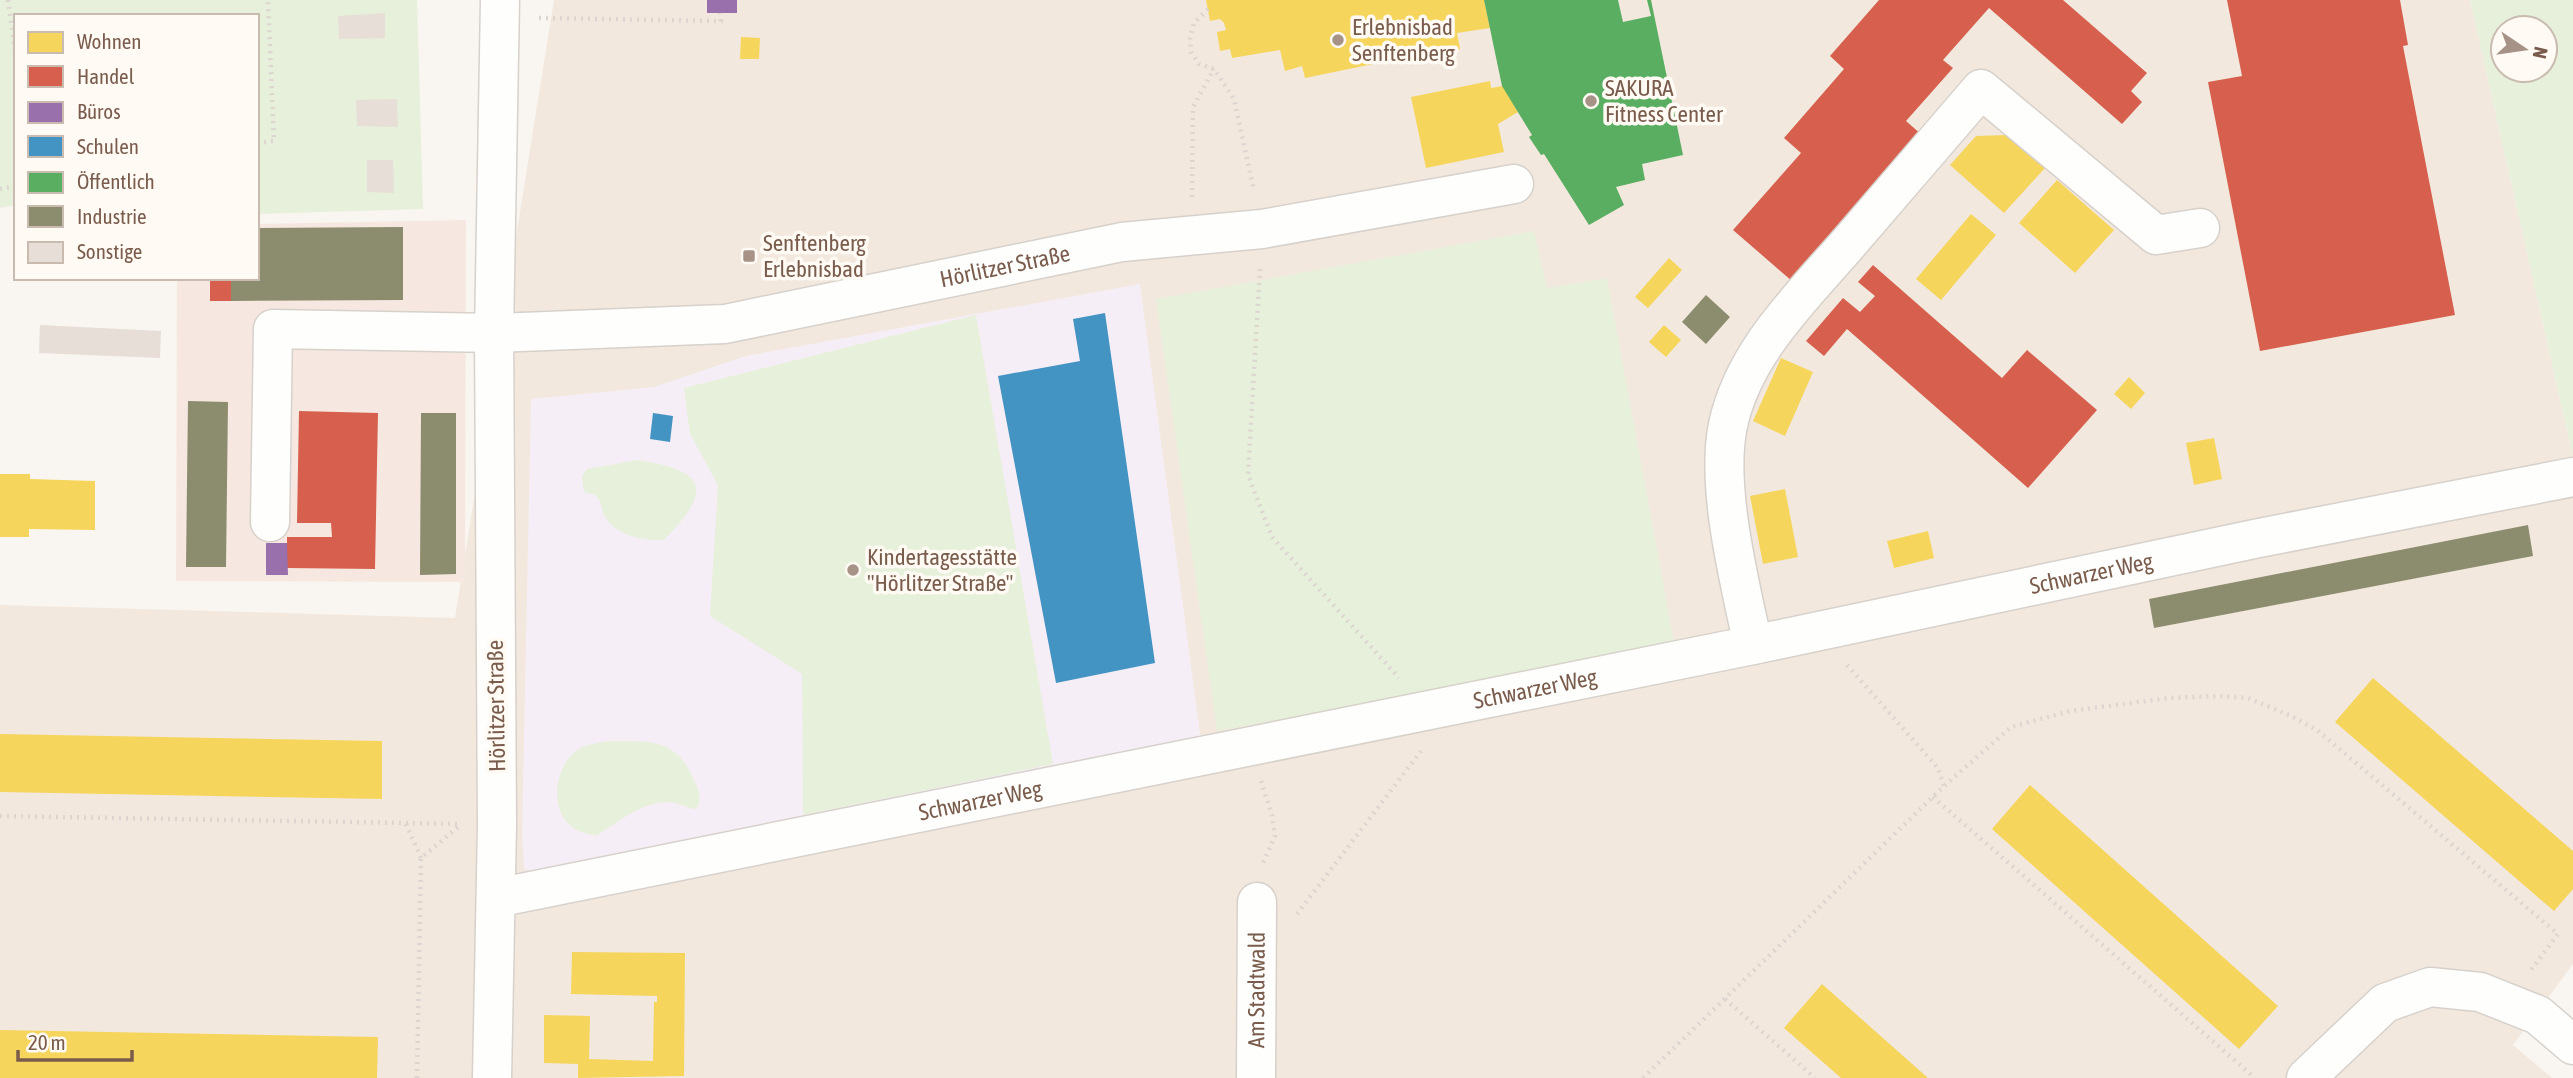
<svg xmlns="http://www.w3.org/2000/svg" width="2573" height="1078" viewBox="0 0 2573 1078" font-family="'Asap Condensed',sans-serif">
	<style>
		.residential { fill: #f2e8de }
		.commercial { fill: #f6e8e1 }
		.education { fill: #f6eef6 }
		.green { fill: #e7f0db; fill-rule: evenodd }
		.homes { fill: #f6d55c }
		.shops { fill: #d6604d }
		.offices { fill: #9970ab }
		.schools { fill: #4393c3 }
		.public { fill: #5aae61 }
		.industry { fill: #8c8c6e }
		.building { fill: #e6ded7 }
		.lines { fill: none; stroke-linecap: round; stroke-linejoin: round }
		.minor-casing { stroke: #d7d1cb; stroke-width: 41 }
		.path { stroke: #dcd5d0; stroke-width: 4.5; stroke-dasharray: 2 5; stroke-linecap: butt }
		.minor { stroke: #fefefd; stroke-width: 38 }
		.poi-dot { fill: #a69286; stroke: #fffaf3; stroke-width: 2.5 }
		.labels { text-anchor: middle; stroke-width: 7; stroke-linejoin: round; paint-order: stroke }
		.poi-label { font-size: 23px; fill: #7a5c4d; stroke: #fffaf3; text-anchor: start }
		.street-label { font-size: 23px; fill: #7a5c4d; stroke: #fffaf3 }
	</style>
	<rect width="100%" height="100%" fill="#f9f5f0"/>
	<path class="residential" d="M554 0H2470L2573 457V964L2513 1045 2552 1078H0V605L455 618Z"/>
	<path class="commercial" d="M466 220 465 582 176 581 177 278H257V224Z"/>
	<path class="education" d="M1140 284 1201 741 538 878 524 868 522 834 531 399 654 387 746 356Z"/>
	<path class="green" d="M0 0H417L423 209 257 214V16H16V205L0 208Z
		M2470 0H2573V457ZM2503 28H2545V70H2503Z
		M1534 231 1547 288 1607 278 1674 642 1444 689 1217 731 1156 299Z
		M976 315 1053 764 803 815 802 674 710 616 718 485 690 434 684 388Z
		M638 460C709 471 712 491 664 540 646 542 617 535 607 520 596 504 608 497 584 492L582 476 587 469Z
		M608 741C648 741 675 737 693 778 699 790 703 798 696 809 686 808 678 802 668 802 639 803 619 822 596 836 589 834 581 833 575 829 548 812 554 768 576 751 584 744 599 743 608 741Z"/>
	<path class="homes" d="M1206 0H1484L1490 28 1457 33 1460 49 1457 50 1456 47 1305 78 1302 66 1285 71 1280 50 1232 58 1230 49 1220 51 1217 32 1226 30 1224 23 1220 19 1210 21Z
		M741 37 760 38 759 59H740Z
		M1490 81 1491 88 1503 86 1518 112 1498 124 1504 152 1426 168 1411 97Z
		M2007 135 2045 168 2004 213 1950 165 1976 136Z
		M2057 180 2114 230 2075 273 2019 223Z
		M1971 214 1996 235 1941 300 1916 279Z
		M1669 258 1682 270 1648 308 1635 297Z
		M1664 325 1681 340 1666 357 1649 342Z
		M1781 358 1813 372 1785 436 1753 421Z
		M2129 377 2145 393 2131 409 2114 394Z
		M2214 438 2222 479 2194 485 2186 443Z
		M0 474H30V479L95 481V530L29 529V537H0Z
		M1785 489 1798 557 1763 564 1750 496Z
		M1928 531 1934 558 1894 568 1887 541Z
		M2373 678 2573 851V889L2554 911 2335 722Z
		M0 734 382 741V799L0 792Z
		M2030 785 2278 1006 2239 1049 1992 829Z
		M572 952 685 953 684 1076 578 1078V1064L544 1063V1015L590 1016 589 1059 653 1061 654 1002H657V996L571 994Z
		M1822 984 1928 1078H1841L1784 1028Z
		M0 1030 378 1037 377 1078H0Z"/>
	<path class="shops" d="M1879 0H2063L2147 73 2131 91 2142 102 2122 124 1989 8 1943 60 1953 68 1906 121 1922 135 1792 281 1733 230 1801 153 1784 138 1844 69 1830 56Z
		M2227 0H2400L2408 45 2403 46 2455 315 2260 351 2208 82 2242 76Z
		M1873 265 2002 378 2027 350 2097 410 2028 488 1847 329 1824 356 1806 341 1843 298 1860 312 1875 296 1858 282Z
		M210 278H231V301H210Z
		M299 411 378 413 375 569 287 568V537H332L331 523H297Z"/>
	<path class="offices" d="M707 0H737V13H707Z
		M266 543H287L288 575H266Z"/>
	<path class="schools" d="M1105 313 1155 663 1056 683 998 376 1080 361 1073 319Z
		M653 413 673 416 670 442 650 439Z"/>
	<path class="public" d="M1484 0H1618L1623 22 1651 16 1647 0H1651L1683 155 1642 164 1645 180 1616 187 1624 205 1589 225 1544 154 1541 155 1529 137 1532 135 1502 86Z"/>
	<path class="industry" d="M403 227V300L231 301V278H257V228Z
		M1706 295 1730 317 1706 344 1682 322Z
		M188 401 228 402 226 567H186Z
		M421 413H456V574L420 575Z
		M2528 525 2533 556 2154 628 2149 599Z"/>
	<path class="building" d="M385 13V38L339 39 338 16Z
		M397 99 398 127 357 126 356 100Z
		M367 160H393L394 193 367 192Z
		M40 325 161 331 160 358 39 353Z"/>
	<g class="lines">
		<defs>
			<g id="minor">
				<path id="s1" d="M270 522 273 329 494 333 725 324 1122 242 1262 229 1514 184"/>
				<path d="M1753 645C1740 583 1715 487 1728 425 1744 350 1805 294 1853 238 1896 188 1938 139 1981 89L2156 235 2200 228"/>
				<path id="s2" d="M496 898 1753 645 2259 538 2573 477"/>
				<path d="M492 1078 497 825 494 333 500 0"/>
				<path id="s3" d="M1256 1078 1257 902"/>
				<path d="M2306 1078 2385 1003 2430 987 2480 992 2538 1015 2573 1045"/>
			</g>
		</defs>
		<use href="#minor" class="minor-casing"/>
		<path class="path" d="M8 0 16 57
			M1208 9 1194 23 1190 38 1191 52 1199 64 1214 69 1234 99 1254 191
			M539 18 721 21 720 13
			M257 143 274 141 268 0
			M0 189 16 186
			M1192 197 1193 107 1214 69
			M1260 269 1248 475 1272 537 1399 678
			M1847 665 1938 768 1944 786
			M1261 781 1272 815 1275 836 1262 865
			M1933 797 2255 1078
			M0 816 461 824
			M406 824 421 858
			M1297 914 1421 751
			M1725 999 1815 1078
			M417 1078 421 858 458 827
			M1643 1078 1944 786 2011 727 2070 711 2170 698 2219 696 2248 698 2289 715 2317 730 2558 934 2531 970"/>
		<use href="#minor" class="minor"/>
	</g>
	<g class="poi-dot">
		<circle cx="1338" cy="40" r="7"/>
		<circle cx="1591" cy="101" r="7"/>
		<rect x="742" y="249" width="14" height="14" rx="3.5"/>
		<circle cx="853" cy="570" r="7"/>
	</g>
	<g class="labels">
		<g class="poi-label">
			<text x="1352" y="35">Erlebnisbad<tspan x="1352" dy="26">Senftenberg</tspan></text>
			<text x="1605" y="96">SAKURA<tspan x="1605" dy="26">Fitness Center</tspan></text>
			<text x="763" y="251">Senftenberg<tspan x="763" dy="26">Erlebnisbad</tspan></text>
			<text x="867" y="565">Kindertagesstätte<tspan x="867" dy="26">"Hörlitzer Straße"</tspan></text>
		</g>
		<g class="street-label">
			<text dy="8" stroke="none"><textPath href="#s1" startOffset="931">Hörlitzer Straße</textPath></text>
			<text dy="8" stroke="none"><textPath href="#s2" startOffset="1628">Schwarzer Weg</textPath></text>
			<text dy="8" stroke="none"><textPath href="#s2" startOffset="1060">Schwarzer Weg</textPath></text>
			<text transform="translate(496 706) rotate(-91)" y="8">Hörlitzer Straße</text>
			<text dy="8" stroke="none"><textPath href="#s2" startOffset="494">Schwarzer Weg</textPath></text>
			<text dy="8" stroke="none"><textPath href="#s3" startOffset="88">Am Stadtwald</textPath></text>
		</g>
	</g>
	<rect x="14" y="14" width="245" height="266" fill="#fffaf3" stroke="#cabbb1" stroke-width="2"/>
	<rect x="28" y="32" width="35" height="21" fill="#f6d55c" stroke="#cabbb1" stroke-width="2"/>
	<text x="77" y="49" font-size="21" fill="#7a5c4d">Wohnen</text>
	<rect x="28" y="66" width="35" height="21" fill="#d6604d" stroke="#cabbb1" stroke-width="2"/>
	<text x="77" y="84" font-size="21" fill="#7a5c4d">Handel</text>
	<rect x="28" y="102" width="35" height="21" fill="#9970ab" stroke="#cabbb1" stroke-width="2"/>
	<text x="77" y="119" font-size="21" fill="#7a5c4d">Büros</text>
	<rect x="28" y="136" width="35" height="21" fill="#4393c3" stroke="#cabbb1" stroke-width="2"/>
	<text x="77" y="154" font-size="21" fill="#7a5c4d">Schulen</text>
	<rect x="28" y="172" width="35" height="21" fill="#5aae61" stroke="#cabbb1" stroke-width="2"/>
	<text x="77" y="189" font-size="21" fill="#7a5c4d">Öffentlich</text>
	<rect x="28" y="206" width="35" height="21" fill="#8c8c6e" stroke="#cabbb1" stroke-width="2"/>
	<text x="77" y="224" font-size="21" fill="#7a5c4d">Industrie</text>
	<rect x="28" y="242" width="35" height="21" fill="#e6ded7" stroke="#cabbb1" stroke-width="2"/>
	<text x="77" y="259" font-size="21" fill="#7a5c4d">Sonstige</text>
	<g transform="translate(2524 49) rotate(103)"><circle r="33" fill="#fffaf3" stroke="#cabbb1" stroke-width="2"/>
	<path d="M0-5L12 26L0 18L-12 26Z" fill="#a69286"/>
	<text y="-10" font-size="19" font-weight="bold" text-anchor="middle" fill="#7a5c4d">N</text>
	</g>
	<path d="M18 1050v10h114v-10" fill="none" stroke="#7a5c4d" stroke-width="3.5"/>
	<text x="28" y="1050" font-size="21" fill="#7a5c4d" stroke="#fffaf3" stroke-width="5" paint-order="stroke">20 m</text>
</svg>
